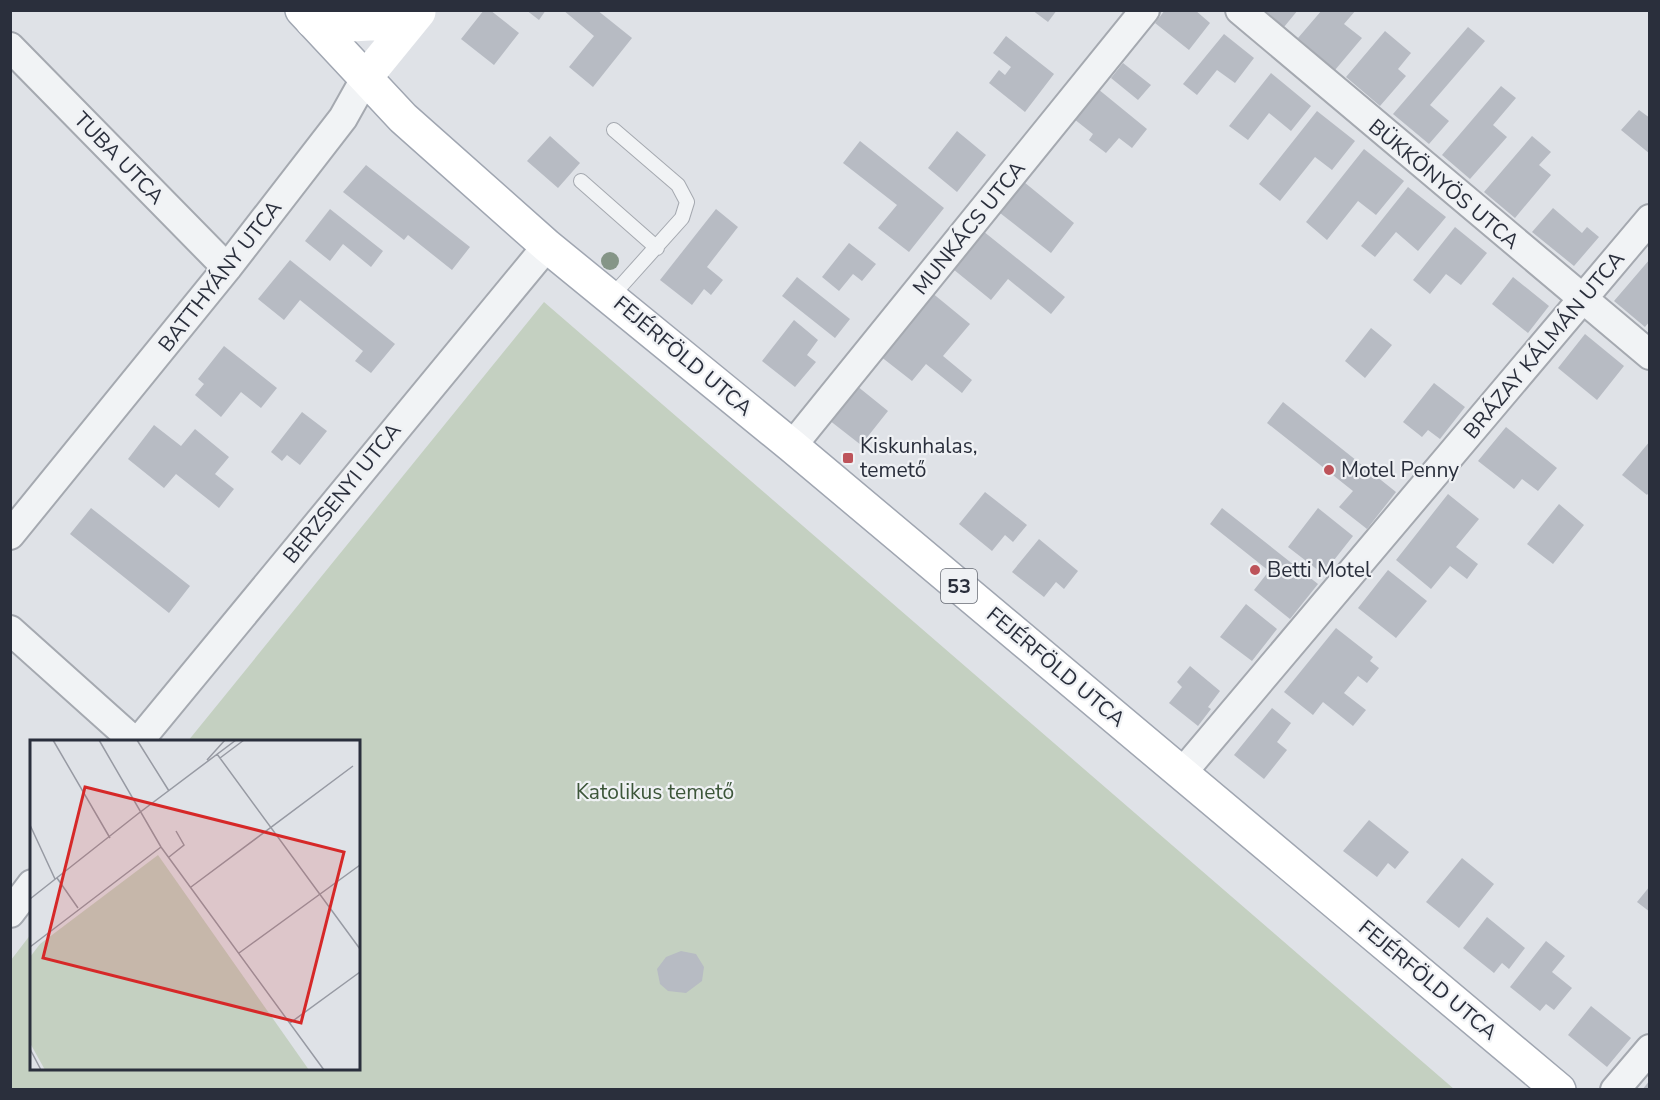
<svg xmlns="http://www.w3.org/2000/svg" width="1660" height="1100" viewBox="0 0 1660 1100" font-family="'Nunito Sans',sans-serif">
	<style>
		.green { fill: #c4d0c1 }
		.building { fill: #b7bbc3 }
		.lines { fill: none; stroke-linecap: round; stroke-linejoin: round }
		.lane-casing { stroke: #a5a9b0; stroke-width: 16 }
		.street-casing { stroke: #a5a9b0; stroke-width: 32 }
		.primary-casing { stroke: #a0a6b1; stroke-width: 36 }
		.lane { stroke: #f1f3f5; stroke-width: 14 }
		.street { stroke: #f1f3f5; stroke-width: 28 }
		.secondary { stroke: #fff; stroke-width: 33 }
		.primary { stroke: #fff; stroke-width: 33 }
		.tree { fill: #859587 }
		.poi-dot { fill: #bd535a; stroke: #eff1f4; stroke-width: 2 }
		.labels { text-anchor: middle; stroke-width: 4.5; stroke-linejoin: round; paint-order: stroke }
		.shield { fill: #eff1f4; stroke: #656973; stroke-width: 1.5 }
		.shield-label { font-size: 20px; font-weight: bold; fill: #2a2f3c }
		.street-label { font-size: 21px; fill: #2a2f3c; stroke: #eff1f4 }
		.poi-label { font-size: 21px; fill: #2a2f3c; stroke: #eff1f4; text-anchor: start }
		.park-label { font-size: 21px; fill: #3c5639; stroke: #eff1f4 }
		.inset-road { fill: none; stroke: #979aa3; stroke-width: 1.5 }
		.view { fill: #d62828; fill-opacity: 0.15; stroke: #d62828; stroke-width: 3 }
		.inset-edge { fill: none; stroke: #2a2f3c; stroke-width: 3 }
	</style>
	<rect width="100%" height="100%" fill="#dfe2e7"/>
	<path class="green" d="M544 302 1454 1089 11 1090V960L31 934 32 1068H358V742L188 741Z"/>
	<path class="building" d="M484 10H490L519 33 494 65 461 39Z
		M526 10H546L539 20Z
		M563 10H597L632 38 593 87 569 67 594 36Z
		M1032 10H1057L1048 22Z
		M1165 10H1195L1210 23 1189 50 1155 23Z
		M1265 10H1298L1284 27Z
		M1322 10H1356L1344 24 1362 38 1335 70 1298 38Z
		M1468 27 1485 41 1430 105 1449 121 1429 144 1393 114Z
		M1385 31 1411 53 1398 69 1406 76 1380 106 1346 77Z
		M1224 34 1254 58 1235 83 1217 70 1197 95 1183 84Z
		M1006 36 1054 74 1025 112 989 83 999 70 1005 75 1011 67 993 53Z
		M1123 63 1151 85 1138 100 1111 78Z
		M1271 73 1311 106 1291 131 1269 113 1248 140 1229 126Z
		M1501 86 1516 98 1493 125 1507 137 1470 179 1442 155Z
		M1098 89 1147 129 1132 148 1119 138 1106 153 1089 140 1093 134 1074 119Z
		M1639 110 1650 118V154L1621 130Z
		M1317 111 1355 141 1332 170 1315 157 1280 201 1259 184Z
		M957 131 986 155 957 192 928 168Z
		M550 136 580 163 558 188 527 161Z
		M1532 136 1551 152 1539 165 1551 175 1515 218 1484 192Z
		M860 141 944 208 909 252 878 228 897 205 843 163Z
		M1364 149 1404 181 1376 215 1358 201 1327 240 1306 222Z
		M366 165 470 247 452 270 408 235 404 240 343 192Z
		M1024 182 1074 223 1051 253 1000 213Z
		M1408 187 1446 217 1418 251 1396 232 1375 257 1361 246Z
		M1553 208 1582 233 1587 227 1599 237 1574 266 1532 232Z
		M330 209 383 251 371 267 343 244 330 261 305 241Z
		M716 209 738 227 707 267 723 280 711 295 704 289 692 305 660 280Z
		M1455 227 1487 253 1461 285 1446 274 1430 294 1413 280Z
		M983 231 1065 297 1051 314 1008 279 991 300 953 269Z
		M849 243 876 264 862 281 853 274 839 291 822 277Z
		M1650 259V321L1645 327 1614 301Z
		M290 260 395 344 371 373 355 361 363 351 300 300 284 320 258 299Z
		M797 277 850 319 835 338 782 296Z
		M1513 277 1549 306 1528 333 1492 304Z
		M931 292 970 324 943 356 972 380 962 393 926 364 912 381 880 356Z
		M794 320 818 340 807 355 816 362 795 387 762 361Z
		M1371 328 1392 345 1365 378 1345 361Z
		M1585 334 1624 366 1597 400 1558 368Z
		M224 346 277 388 261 408 241 392 221 417 195 395 204 384 198 379Z
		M1434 383 1465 407 1440 439 1428 430 1422 437 1403 422Z
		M857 386 888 411 861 445 829 420Z
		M1283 402 1396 492 1367 529 1339 507 1353 491 1267 423Z
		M302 412 327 431 300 465 287 455 282 461 271 452Z
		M154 425 181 446 195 429 229 457 215 474 234 489 219 508 176 474 164 488 128 459Z
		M1506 427 1557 468 1538 491 1522 479 1514 489 1478 461Z
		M1650 441V491L1647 495 1622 475Z
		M985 492 1027 525 1013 542 1005 535 992 551 959 524Z
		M1448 494 1479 519 1456 547 1478 564 1467 579 1450 566 1431 589 1396 560Z
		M1559 504 1584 525 1553 564 1527 544Z
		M91 508 190 586 169 613 70 534Z
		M1222 508 1318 584 1290 619 1254 590 1269 571 1210 524Z
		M1318 508 1353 536 1323 574 1288 547Z
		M1039 539 1078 571 1064 589 1056 582 1044 597 1012 572Z
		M1388 570 1427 601 1396 638 1358 608Z
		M1246 604 1277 629 1252 661 1220 637Z
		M1336 628 1373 657 1370 661 1379 668 1367 683 1358 676 1344 693 1366 710 1353 726 1323 702 1313 715 1284 692Z
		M1190 666 1220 691 1208 707 1211 709 1198 726 1169 703 1182 687 1177 682Z
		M1272 708 1291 723 1277 742 1287 750 1264 779 1234 755Z
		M1369 820 1409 852 1395 869 1388 863 1377 877 1343 851Z
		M1462 858 1494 884 1459 928 1426 902Z
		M1650 886V912L1637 902Z
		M1487 917 1525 948 1509 969 1502 963 1494 973 1463 948Z
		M1546 941 1565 956 1552 972 1572 988 1554 1010 1546 1004 1540 1011 1510 987Z
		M681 951 696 954 704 967 702 981 686 993 668 991 660 984 657 969 666 957Z
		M1591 1006 1631 1038 1607 1067 1568 1035Z
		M1650 1080V1090H1642Z"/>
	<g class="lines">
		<defs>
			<path id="lane" d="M581 181 657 248
				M612 296 682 218 687 202 678 185 614 130"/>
			<path id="street" d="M1240 10 1650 355
				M10 47 227 268
				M792 446 1145 10
				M10 535 227 268 343 118 366 77
				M10 630 135 742
				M138 742 547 246
				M1182 773 1650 219
				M10 913 32 884
				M1615 1090 1650 1049"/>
			<path id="primary" d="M302 10 403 118 547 246 792 446 1559 1090"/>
		</defs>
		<use href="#lane" class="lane-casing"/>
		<use href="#street" class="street-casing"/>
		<use href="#primary" class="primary-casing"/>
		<use href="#lane" class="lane"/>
		<use href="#street" class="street"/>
		<path class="secondary" d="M312 21 351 25 388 23 410 10
			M366 77 419 12"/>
		<use href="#primary" class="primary"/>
	</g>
	<circle class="tree" cx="610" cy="261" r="9"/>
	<g class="poi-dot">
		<rect x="842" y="452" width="12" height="12" rx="3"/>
		<circle cx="1329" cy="470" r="6"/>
		<circle cx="1255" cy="570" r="6"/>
	</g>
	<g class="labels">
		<rect class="shield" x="941" y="569" width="36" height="34" rx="4.5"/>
		<g class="shield-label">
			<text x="959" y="593">53</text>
		</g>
		<g class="street-label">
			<text transform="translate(119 158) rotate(46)" y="7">TUBA UTCA</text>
			<text transform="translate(1444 184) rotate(40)" y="7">BÜKKÖNYÖS UTCA</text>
			<text transform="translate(969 228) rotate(-51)" y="7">MUNKÁCS UTCA</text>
			<text transform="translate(220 276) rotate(-52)" y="7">BATTHYÁNY UTCA</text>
			<text transform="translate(1544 345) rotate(-50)" y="7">BRÁZAY KÁLMÁN UTCA</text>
			<text transform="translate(683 356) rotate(40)" y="7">FEJÉRFÖLD UTCA</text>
			<text transform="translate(342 493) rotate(-51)" y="7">BERZSENYI UTCA</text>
			<text transform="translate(1056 667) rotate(40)" y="7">FEJÉRFÖLD UTCA</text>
			<text transform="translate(1428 980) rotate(40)" y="7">FEJÉRFÖLD UTCA</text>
		</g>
		<g class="poi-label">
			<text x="860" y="453">Kiskunhalas,<tspan x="860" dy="24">temető</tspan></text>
			<text x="1341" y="477">Motel Penny</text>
			<text x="1267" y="577">Betti Motel</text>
		</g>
		<g class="park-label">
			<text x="655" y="799">Katolikus temető</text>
		</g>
	</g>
	<g transform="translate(30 740)">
		<rect width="330" height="330" fill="#dfe2e7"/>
		<path d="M128 115 279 330H15L0 303V217L10 204Z" fill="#c4d0c1"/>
		<path class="inset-road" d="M23 0 80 98M69 0 131 107 294 330M107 0 139 51M187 14 330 209M190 18 214 0M177 20 195 0M109 73 206 0M0 85 25 139M139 117 154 105 146 91M27 138 48 168M161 147 323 26M0 159 109 73M0 207 131 107M209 213 330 125M260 283 330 232M0 309 11 330"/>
		<path class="view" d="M55 47 314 112 271 283 13 218Z"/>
		<rect width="330" height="330" class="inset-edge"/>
	</g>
	<rect width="1660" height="1100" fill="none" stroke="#2a2f3c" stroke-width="24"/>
</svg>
